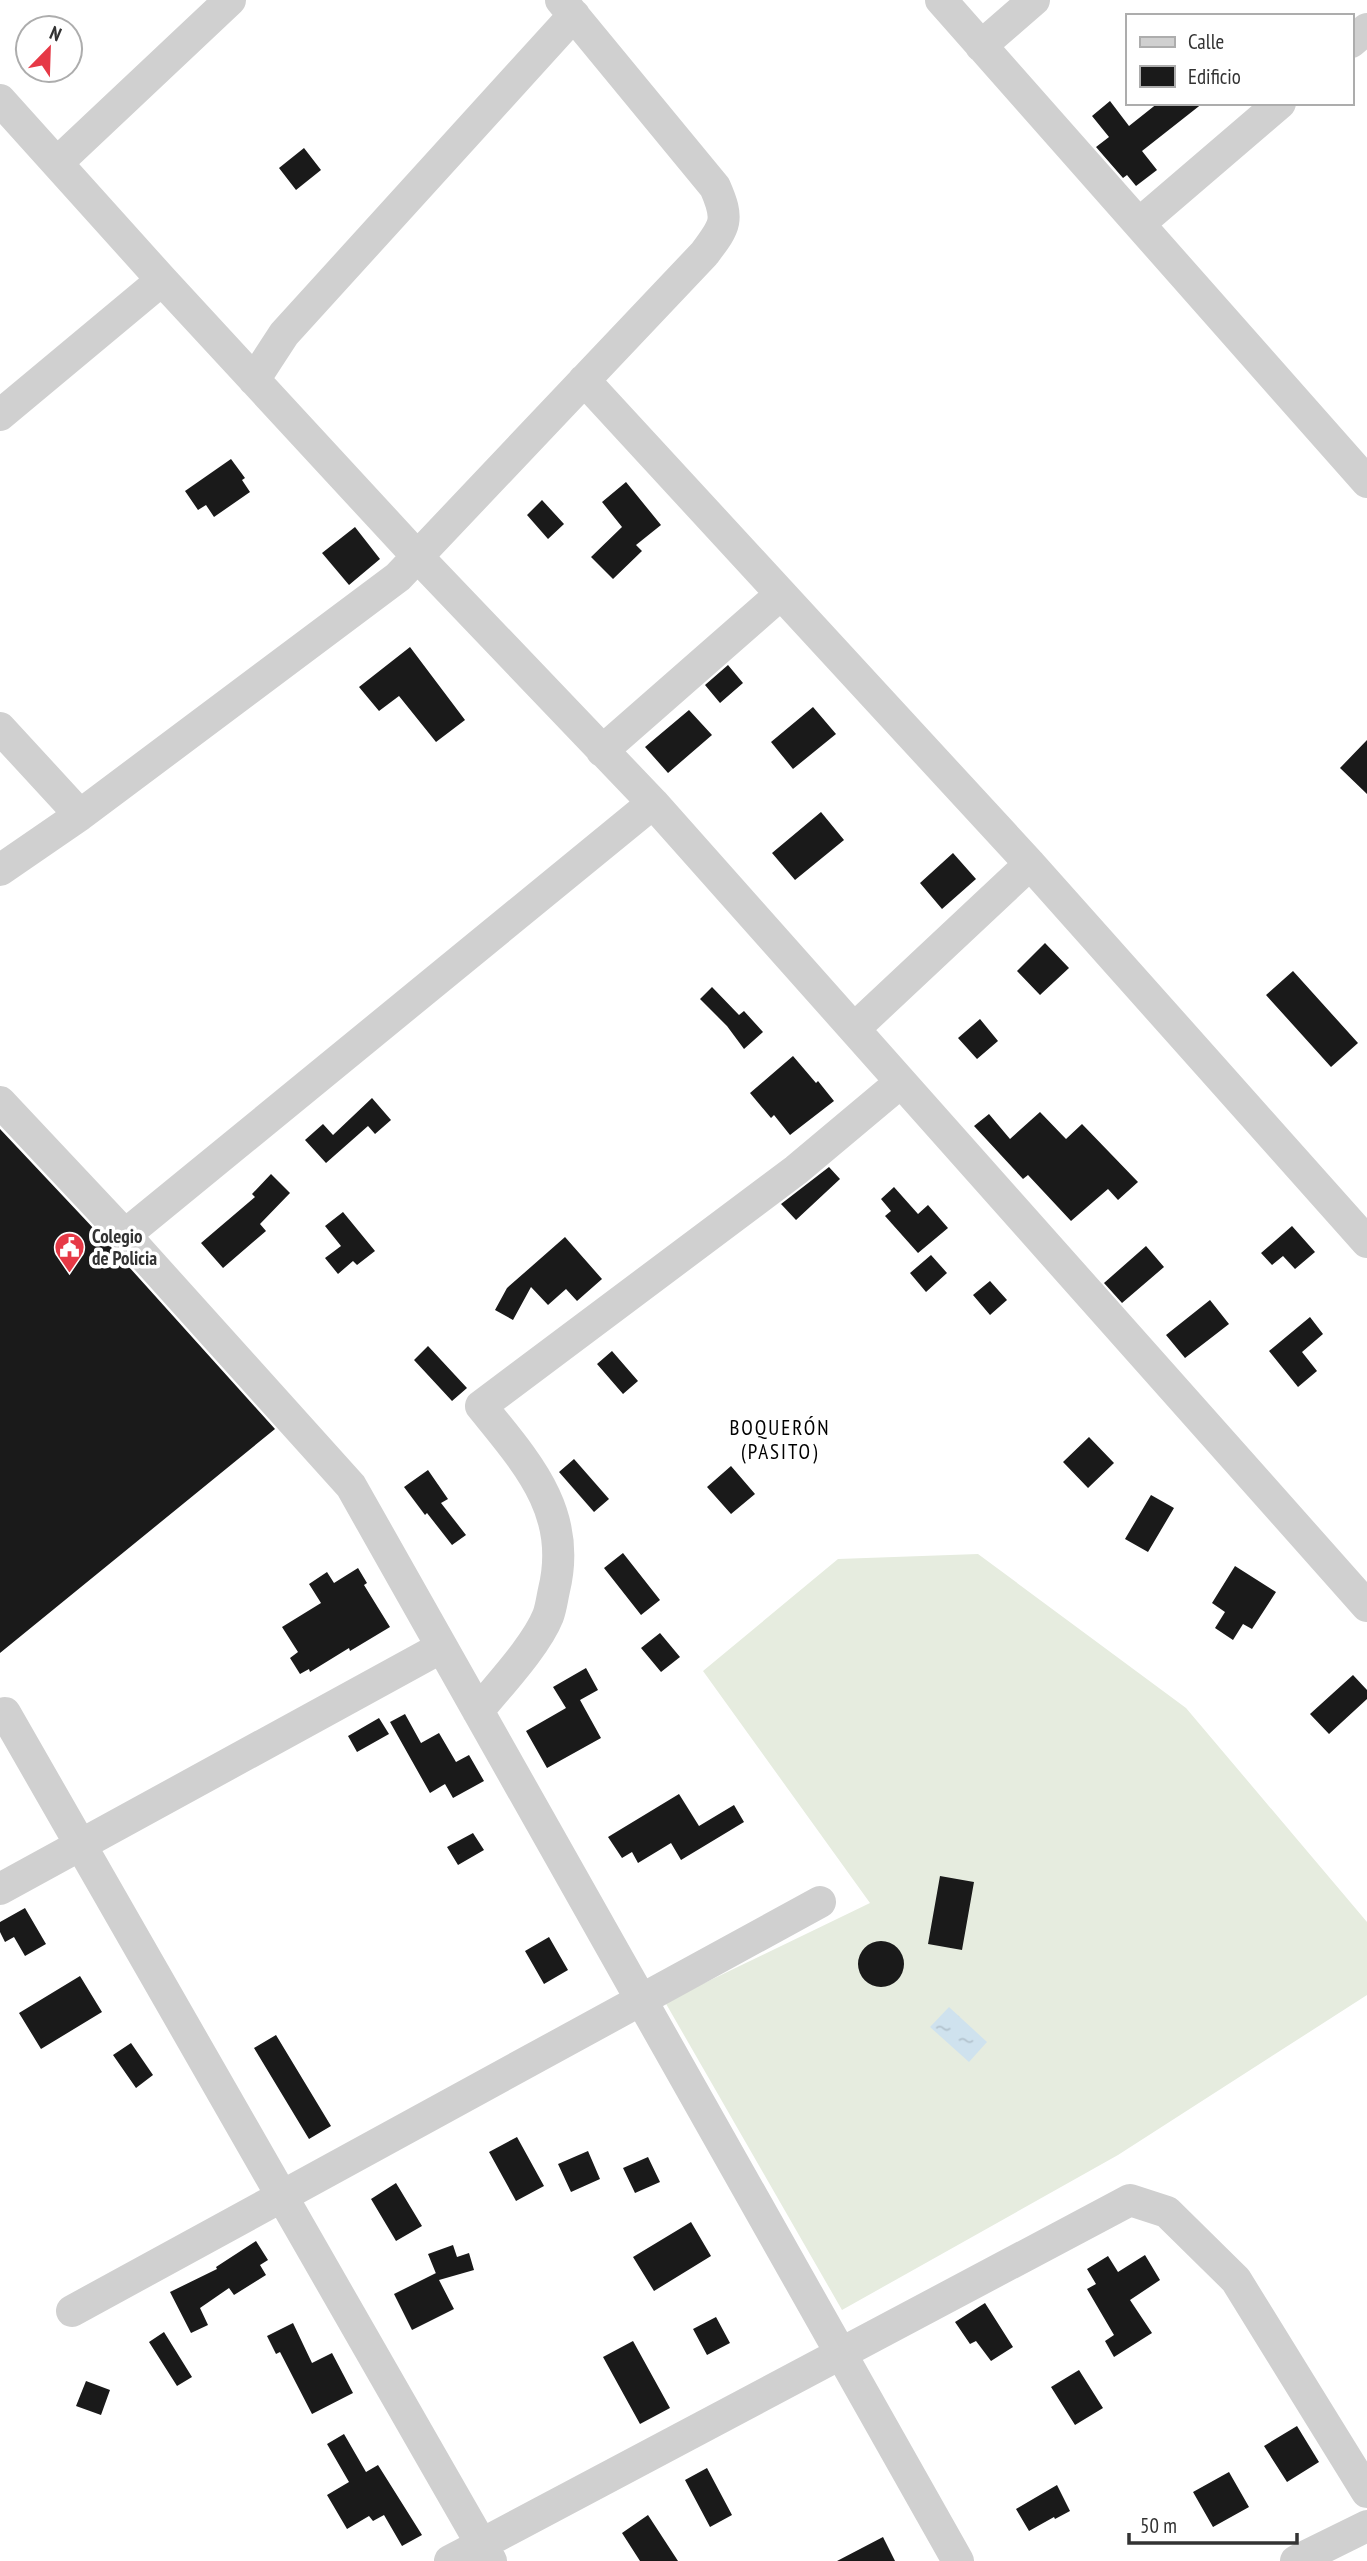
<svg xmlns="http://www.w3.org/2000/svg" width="1367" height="2561" viewBox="0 0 1367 2561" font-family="'PT Sans Narrow',sans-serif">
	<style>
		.grass { fill: #e6ecdf }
		.water { fill: url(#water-ripples) }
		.building { fill: #1a1a1a }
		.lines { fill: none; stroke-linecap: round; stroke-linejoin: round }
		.minor { stroke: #d0d0d0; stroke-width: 32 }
		.labels { text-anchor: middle; stroke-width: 7; stroke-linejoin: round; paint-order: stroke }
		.poi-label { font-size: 19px; font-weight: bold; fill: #333; stroke: #fff; text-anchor: start }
		.neighbourhood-label { font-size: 21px; letter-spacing: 2px; fill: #000; stroke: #fff }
	</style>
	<defs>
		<pattern id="water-ripples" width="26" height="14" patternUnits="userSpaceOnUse" patternTransform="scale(1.75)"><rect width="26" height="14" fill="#cfe2ee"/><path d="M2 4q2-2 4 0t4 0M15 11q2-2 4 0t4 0" fill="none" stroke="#b2c2cd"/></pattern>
	</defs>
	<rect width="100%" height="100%" fill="#fff"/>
	<path class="grass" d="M978 1554 1186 1708 1367 1922V1995L1118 2155 842 2310 665 2002 870 1903 703 1671 838 1559Z"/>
	<path class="water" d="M949 2007 987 2042 969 2062 930 2027Z"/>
	<path class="building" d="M1110 101 1129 126 1158 103H1203L1142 151 1157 170 1136 186 1127 175 1123 178 1096 147 1109 137 1092 116Z
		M304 148 321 170 296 190 279 168Z
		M231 459 245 478 242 480 250 492 214 517 206 505 198 510 185 491Z
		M626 482 661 525 636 545 642 551 613 579 591 557 622 527 602 502Z
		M542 500 564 524 548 539 527 515Z
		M355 527 380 559 349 585 322 553Z
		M410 647 465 720 436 742 399 696 379 711 359 687Z
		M728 665 743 683 720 703 705 685Z
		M813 707 836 734 793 769 771 742Z
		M689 710 712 735 668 773 645 747Z
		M1367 740V794L1340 768Z
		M821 812 844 840 795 880 772 853Z
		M953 853 976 879 942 909 920 883Z
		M1045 943 1069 968 1040 995 1017 971Z
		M1293 971 1358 1043 1331 1067 1266 995Z
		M712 987 739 1015 744 1011 763 1032 744 1049 727 1026 700 999Z
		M980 1019 998 1041 977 1059 958 1038Z
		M793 1056 816 1083 818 1081 834 1101 790 1135 774 1115 771 1118 750 1093Z
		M372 1098 391 1120 375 1134 368 1126 326 1163 305 1140 323 1124 333 1135Z
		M1040 1112 1066 1139 1082 1124 1138 1182 1118 1200 1108 1189 1071 1221 1028 1175 1023 1179 974 1126 989 1114 1010 1139Z
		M0 1129 111 1247 275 1429 0 1653Z
		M829 1167 840 1179 796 1220 781 1204Z
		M271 1174 290 1193 260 1224 266 1231 223 1268 201 1243 255 1197 252 1194Z
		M894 1187 918 1214 928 1205 948 1228 918 1253 885 1216 891 1211 881 1199Z
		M343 1212 375 1251 357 1265 353 1261 338 1274 325 1258 341 1246 325 1226Z
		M1292 1226 1315 1252 1295 1269 1283 1256 1272 1265 1261 1253Z
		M565 1237 602 1279 577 1301 566 1289 548 1305 531 1287 513 1320 495 1310 507 1288Z
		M1146 1246 1164 1267 1122 1303 1104 1283Z
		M931 1255 947 1273 926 1292 910 1273Z
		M990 1281 1007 1300 990 1315 973 1295Z
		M1210 1300 1229 1324 1185 1358 1166 1335Z
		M1310 1317 1323 1334 1302 1352 1317 1371 1298 1387 1269 1351Z
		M428 1346 467 1388 452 1401 414 1360Z
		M612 1351 638 1381 623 1394 597 1364Z
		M1089 1437 1114 1463 1088 1488 1063 1462Z
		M574 1459 609 1499 594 1512 559 1472Z
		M731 1466 755 1494 731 1514 707 1487Z
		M428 1470 448 1499 441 1503 466 1535 452 1545 427 1513 425 1515 404 1487Z
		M1151 1495 1174 1508 1148 1552 1125 1539Z
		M623 1553 660 1600 641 1615 604 1568Z
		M1235 1566 1276 1592 1252 1629 1243 1624 1233 1640 1215 1628 1225 1612 1212 1603Z
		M358 1568 367 1583 364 1585 390 1627 350 1651 349 1648 310 1672 309 1669 300 1674 290 1658 298 1652 282 1627 321 1603 309 1584 327 1572 334 1583Z
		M660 1633 680 1657 661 1672 641 1648Z
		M586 1668 598 1690 580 1700 601 1738 547 1768 526 1731 566 1708 553 1687Z
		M1353 1675 1367 1690V1699L1329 1734 1310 1714Z
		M405 1714 421 1743 439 1733 456 1762 469 1755 484 1781 453 1798 445 1784 430 1793 390 1722Z
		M379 1718 389 1734 357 1752 348 1736Z
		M679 1794 699 1826 734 1805 744 1822 681 1860 671 1843 638 1863 632 1852 622 1858 608 1837Z
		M473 1833 484 1850 458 1865 447 1847Z
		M940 1876 974 1882 962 1950 928 1944Z
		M25 1908 46 1944 25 1956 14 1937 5 1942 0 1932V1922Z
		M549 1937 568 1970 544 1984 525 1951Z
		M858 1964a23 23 0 1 1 46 0a23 23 0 1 1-46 0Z
		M80 1976 102 2012 41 2049 19 2013Z
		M276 2035 331 2126 309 2139 254 2048Z
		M131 2043 153 2075 136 2088 113 2055Z
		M517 2137 544 2186 516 2201 489 2152Z
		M588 2151 600 2179 571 2192 558 2164Z
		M648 2157 660 2182 635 2193 623 2168Z
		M396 2183 422 2226 396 2241 371 2199Z
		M691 2222 711 2256 654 2291 633 2257Z
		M256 2241 268 2260 260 2265 266 2275 234 2295 229 2288 200 2308 208 2325 191 2333 170 2292 217 2269 216 2267Z
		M453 2245 457 2257 469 2253 474 2270 439 2280 454 2309 412 2330 394 2294 436 2273 437 2276 428 2254Z
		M1145 2255 1160 2280 1130 2300 1152 2333 1114 2357 1105 2341 1114 2335 1087 2289 1096 2284 1087 2269 1108 2256 1118 2272Z
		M985 2303 1013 2347 991 2361 976 2341 970 2344 955 2322Z
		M716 2317 730 2343 707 2355 693 2329Z
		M293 2323 312 2363 332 2353 353 2393 312 2414 280 2352 276 2354 267 2336Z
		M164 2332 192 2377 177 2386 149 2342Z
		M633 2341 670 2408 640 2424 603 2357Z
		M1079 2370 1103 2408 1075 2425 1051 2387Z
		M86 2381 110 2390 101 2415 76 2406Z
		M1297 2426 1319 2462 1287 2482 1264 2446Z
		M344 2434 366 2472 378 2465 422 2535 402 2546 384 2515 373 2521 369 2516 347 2529 327 2495 349 2482 327 2444Z
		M707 2468 732 2515 710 2527 685 2480Z
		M1229 2472 1249 2507 1213 2527 1193 2492Z
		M1057 2485 1070 2511 1055 2519 1054 2517 1029 2531 1016 2509Z
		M648 2515 678 2561H640L622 2533Z
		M883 2537 895 2561H837Z"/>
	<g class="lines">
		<path class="minor" d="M941 0 1367 482
			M1351 42 1367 29
			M981 46 1034 0
			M0 100 162 280 416 555 653 803 1367 1606
			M57 163 230 0
			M1140 223 1280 103
			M254 380 284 334 574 15
			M584 380 1030 864 1367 1242
			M0 415 162 280
			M0 728 80 815
			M602 751 781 594
			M0 870 80 815 398 577 704 254C725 226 730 221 715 187L561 0
			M854 1029 1030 864
			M0 1102 125 1235 351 1486 958 2561
			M125 1235 653 803
			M478 1711C499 1685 536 1646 548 1616 551 1608 552 1599 554 1590 573 1512 527 1463 481 1406L796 1170 901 1082
			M5 1713 491 2561
			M0 1889 442 1647
			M72 2311 820 1902
			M450 2561 1130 2200 1167 2212 1236 2280 1367 2492
			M1296 2561 1367 2526"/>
	</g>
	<defs>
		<symbol id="civic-pin" viewBox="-11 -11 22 30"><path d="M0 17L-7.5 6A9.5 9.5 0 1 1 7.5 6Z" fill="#e63946" stroke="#fff"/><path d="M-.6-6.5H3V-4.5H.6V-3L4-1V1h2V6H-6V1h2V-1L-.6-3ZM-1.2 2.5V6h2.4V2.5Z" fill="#fff"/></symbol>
	</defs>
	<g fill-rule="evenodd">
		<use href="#civic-pin" x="52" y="1230" width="35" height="47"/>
	</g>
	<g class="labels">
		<g class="poi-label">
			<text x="92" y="1243">Colegio<tspan x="92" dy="22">de Policia</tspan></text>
		</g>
		<g class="neighbourhood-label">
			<text x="780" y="1435">BOQUERÓN<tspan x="780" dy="24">(PASITO)</tspan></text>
		</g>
	</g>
	<rect x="1126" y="14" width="228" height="91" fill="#ffffff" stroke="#adadad" stroke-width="2"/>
	<rect x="1140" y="37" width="35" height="10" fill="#d0d0d0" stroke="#adadad" stroke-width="2"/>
	<text x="1188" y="49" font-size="21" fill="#333333">Calle</text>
	<rect x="1140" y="66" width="35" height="21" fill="#1a1a1a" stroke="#adadad" stroke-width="2"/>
	<text x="1188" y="84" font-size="21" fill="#333333">Edificio</text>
	<g transform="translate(49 49) rotate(23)"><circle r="33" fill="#ffffff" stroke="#adadad" stroke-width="2"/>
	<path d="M0-5L12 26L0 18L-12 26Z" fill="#e63946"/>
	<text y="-10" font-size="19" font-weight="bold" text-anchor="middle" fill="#333333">N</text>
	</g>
	<path d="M1129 2533v10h168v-10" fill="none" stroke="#333333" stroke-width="3.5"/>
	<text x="1140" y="2533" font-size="21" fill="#333333" stroke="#ffffff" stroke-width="5" paint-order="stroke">50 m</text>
</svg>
